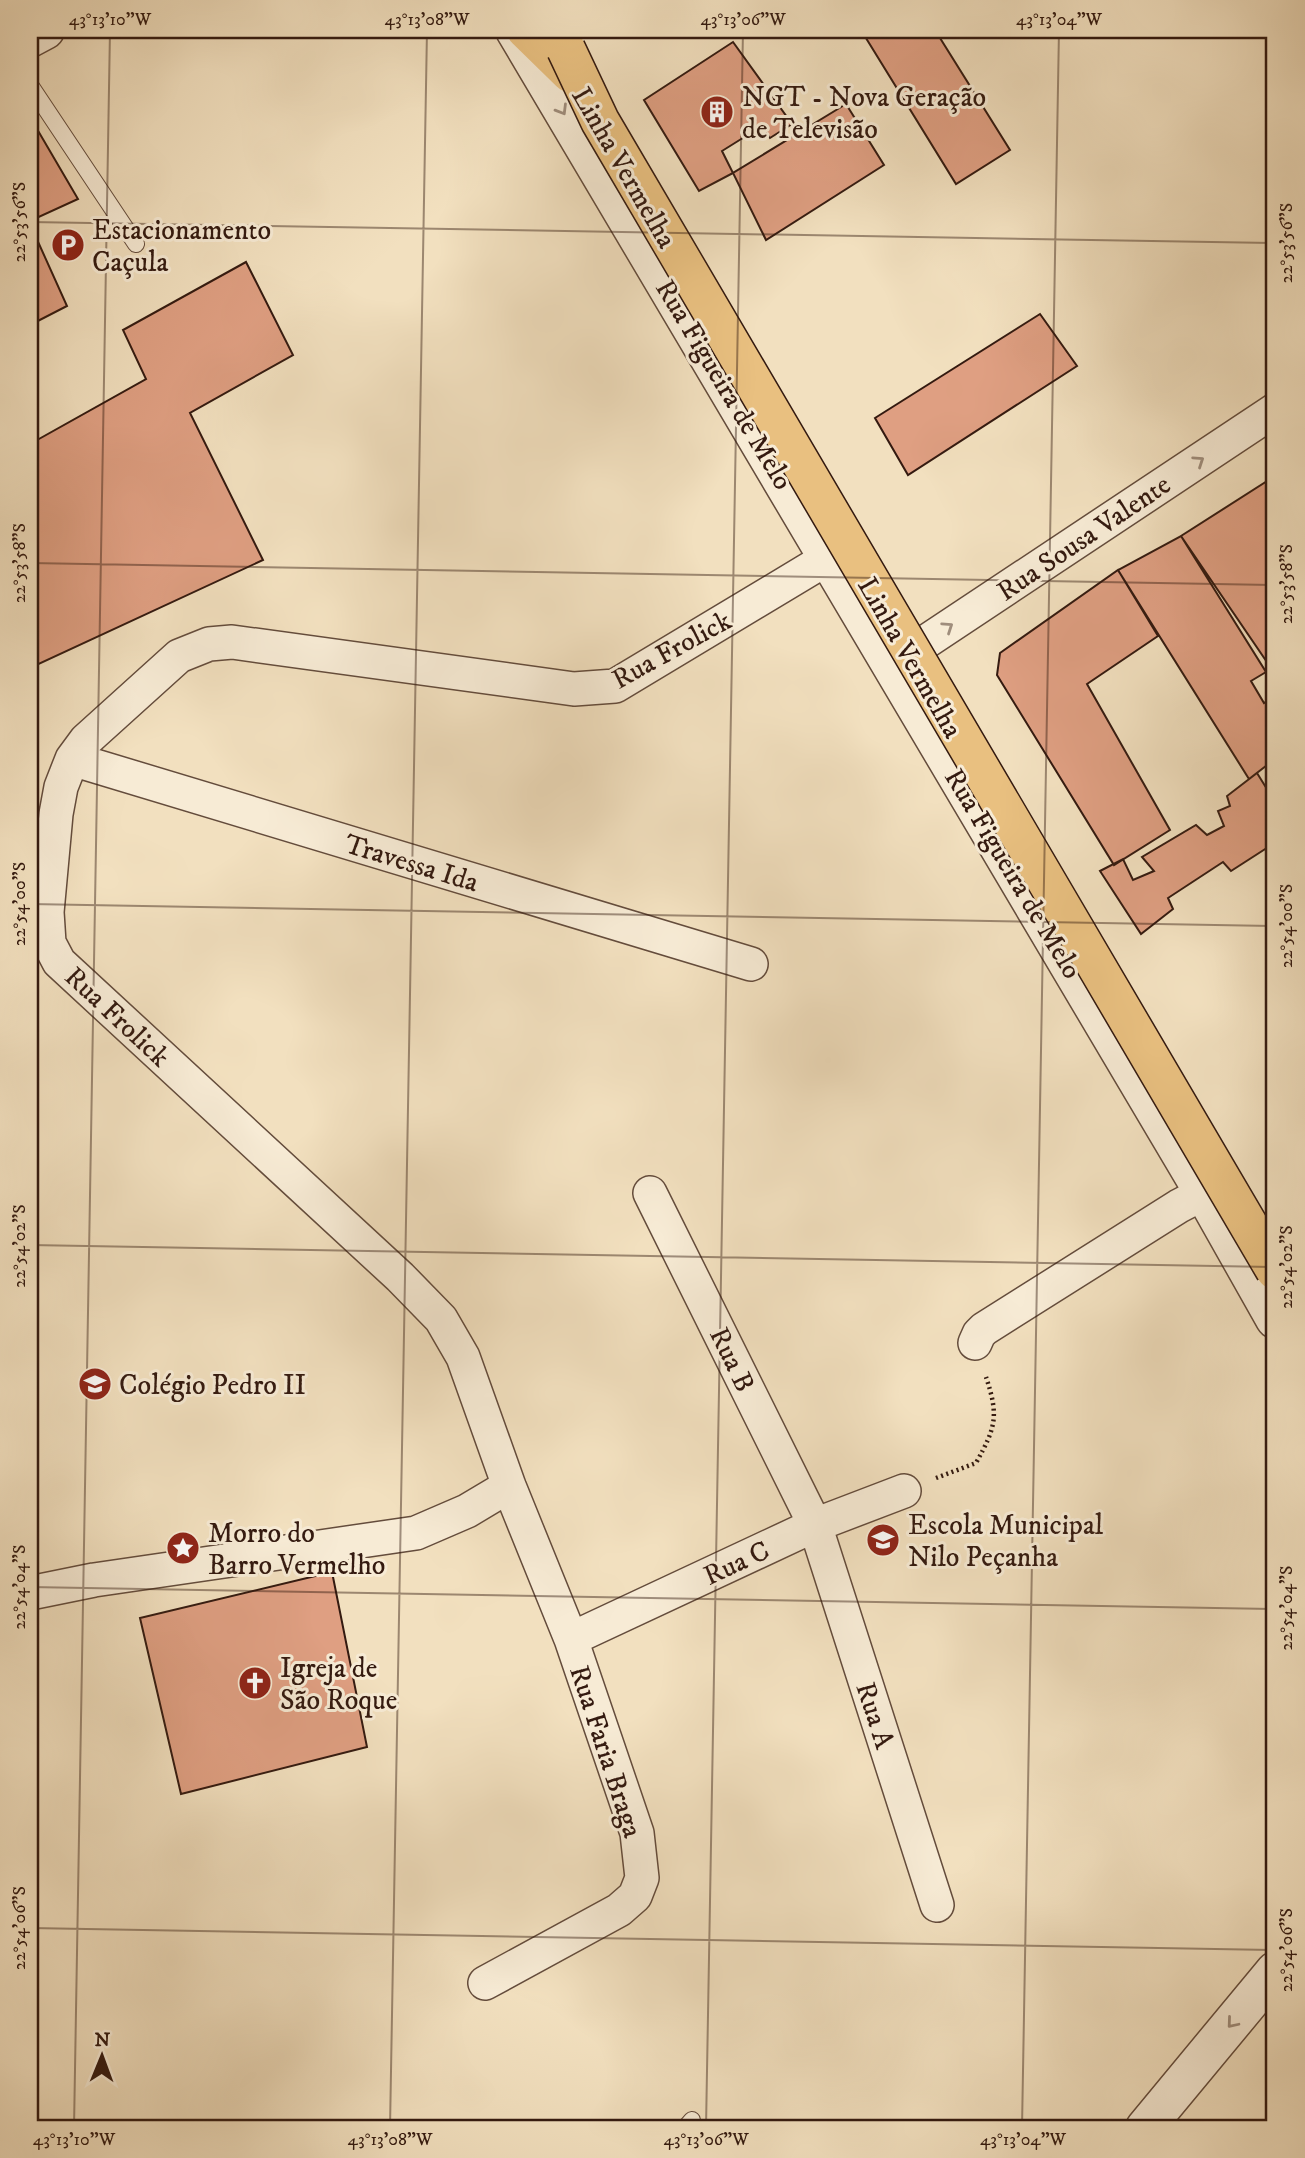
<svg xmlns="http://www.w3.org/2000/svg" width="1305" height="2158" viewBox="0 0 1305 2158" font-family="'IM FELL DW Pica',serif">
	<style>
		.building { fill: #df9f82; stroke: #341a10; stroke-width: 2 }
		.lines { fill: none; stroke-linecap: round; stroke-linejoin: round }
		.service-casing { stroke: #644c3c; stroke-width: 18 }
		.minor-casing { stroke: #644c3c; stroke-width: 36 }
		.tertiary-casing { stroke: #644c3c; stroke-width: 41 }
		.motorway-casing { stroke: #341a10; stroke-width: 41 }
		.path { stroke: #341a10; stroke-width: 4.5; stroke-dasharray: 2 3.5; stroke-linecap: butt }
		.service { stroke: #f7ebd5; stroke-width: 16 }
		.minor { stroke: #f7ebd5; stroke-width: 33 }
		.tertiary { stroke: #f7ebd5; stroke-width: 38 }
		.motorway { stroke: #e9c080; stroke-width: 38 }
		.motorway-bridge-casing { stroke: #341a10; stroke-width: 41; stroke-linecap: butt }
		.motorway-bridge { stroke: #e9c080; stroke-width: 38 }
		.oneway { stroke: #9f8d7c }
		.ticks { fill: none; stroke: #341a10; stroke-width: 2; stroke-opacity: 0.45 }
		.labels { text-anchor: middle; stroke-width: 6; stroke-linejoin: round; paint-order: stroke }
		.poi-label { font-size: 28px; fill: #341a10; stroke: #f7ebd5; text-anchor: start }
		.street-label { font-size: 28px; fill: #341a10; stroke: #f7ebd5 }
		.neatline { fill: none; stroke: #341a10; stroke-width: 2.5 }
		.ticks-label { font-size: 18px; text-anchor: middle; fill: #341a10 }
	</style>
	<rect width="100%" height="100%" fill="#f2e0bf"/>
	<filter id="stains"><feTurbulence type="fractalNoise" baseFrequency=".00286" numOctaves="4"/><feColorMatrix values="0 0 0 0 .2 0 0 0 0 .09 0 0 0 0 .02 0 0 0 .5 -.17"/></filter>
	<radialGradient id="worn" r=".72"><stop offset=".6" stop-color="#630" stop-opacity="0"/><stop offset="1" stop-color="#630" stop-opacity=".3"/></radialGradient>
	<path class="building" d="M861 30H935L1010 150 956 184Z
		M733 42 792 124 770 138 762 126 722 151 733 173 699 191 644 100Z
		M846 104 884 165 766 240 733 173Z
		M30 117 78 199 30 221Z
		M30 224 67 306 30 325Z
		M246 262 293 355 190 413 263 560 30 668V444L146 379 123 330Z
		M1040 314 1077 366 908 475 875 418Z
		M1275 476V674L1181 536Z
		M1181 536 1266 672 1251 681 1264 703 1275 696V759L1249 779 1118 570Z
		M1118 570 1158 636 1087 684 1170 830 1114 865 997 675 1000 653Z
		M1257 773 1275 802V844H1273L1231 871 1223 862 1168 898 1173 909 1141 934 1100 871 1123 859 1133 880 1154 871 1142 857 1196 825 1207 835 1224 826 1218 811 1230 806 1227 796Z
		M332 1572 367 1747 181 1794 140 1618Z"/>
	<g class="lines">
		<defs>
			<path id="service" d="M30 85 136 244
				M685 2128 692 2120"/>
			<path id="minor" d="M891 665 1275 410
				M72 759 751 964
				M650 1193 815 1525 937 1905
				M975 1343 979 1334 984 1329 1179 1206 1204 1193
				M30 1593 94 1580 416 1533 467 1511 509 1486
				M571 1639 815 1525 904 1491
				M485 1983 619 1910 635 1896 642 1878 637 1833 571 1639 509 1486 463 1357 441 1319 400 1277 59 962 49 943 47 912 56 814 61 787 72 759 86 740 179 656 209 644 232 642 574 689 615 686 828 558"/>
			<path id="tertiary" d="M515 30 1204 1193 1275 1319
				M30 38 45 30
				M1145 2128 1275 1971"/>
			<path id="motorway" d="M526 30 570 73"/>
		</defs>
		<use href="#service" class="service-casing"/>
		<use href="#minor" class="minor-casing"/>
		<use href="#tertiary" class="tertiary-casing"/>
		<use href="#motorway" class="motorway-casing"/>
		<path class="path" d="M936 1478 976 1463C996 1427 999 1416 986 1377"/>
		<use href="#service" class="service"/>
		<use href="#minor" class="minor"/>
		<use href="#tertiary" class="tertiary"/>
		<use href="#motorway" class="motorway"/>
		<defs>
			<path id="motorway-bridge" d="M566 49 600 121 1275 1270"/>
		</defs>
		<use href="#motorway-bridge" class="motorway-bridge-casing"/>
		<use href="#motorway-bridge" class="motorway-bridge"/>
	</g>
	<defs><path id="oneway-chevron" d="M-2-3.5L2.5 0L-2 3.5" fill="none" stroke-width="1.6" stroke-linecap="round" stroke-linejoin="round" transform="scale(1.75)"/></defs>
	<g class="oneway">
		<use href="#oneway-chevron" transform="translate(562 110) rotate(59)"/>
		<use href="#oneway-chevron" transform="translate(1199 461) rotate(-34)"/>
		<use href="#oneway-chevron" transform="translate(948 627) rotate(-34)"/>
		<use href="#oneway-chevron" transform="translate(1232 2023) rotate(130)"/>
	</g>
	<path class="ticks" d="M30 222 1275 243M30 563 1275 585M30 904 1275 926M30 1245 1275 1267M30 1587 1275 1609M30 1928 1275 1950M74 2128 110 30M390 2128 427 30M706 2128 743 30M1022 2128 1059 30"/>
	<defs>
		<symbol id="building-disc" viewBox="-11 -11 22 22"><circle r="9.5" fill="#8f2418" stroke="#f7ebd5"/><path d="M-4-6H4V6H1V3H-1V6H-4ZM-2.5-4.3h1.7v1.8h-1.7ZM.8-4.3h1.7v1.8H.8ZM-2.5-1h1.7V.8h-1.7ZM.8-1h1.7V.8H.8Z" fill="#fff"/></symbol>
		<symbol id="parking-disc" viewBox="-11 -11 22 22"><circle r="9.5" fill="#8f2418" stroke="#f7ebd5"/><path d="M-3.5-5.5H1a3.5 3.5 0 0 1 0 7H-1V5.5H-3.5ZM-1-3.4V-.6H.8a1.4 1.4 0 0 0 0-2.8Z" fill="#fff"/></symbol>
		<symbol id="school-disc" viewBox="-11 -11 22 22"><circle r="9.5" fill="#8f2418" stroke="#f7ebd5"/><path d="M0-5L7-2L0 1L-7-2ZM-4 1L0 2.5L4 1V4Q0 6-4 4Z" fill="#fff"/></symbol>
		<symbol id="sight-disc" viewBox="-11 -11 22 22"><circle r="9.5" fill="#8f2418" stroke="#f7ebd5"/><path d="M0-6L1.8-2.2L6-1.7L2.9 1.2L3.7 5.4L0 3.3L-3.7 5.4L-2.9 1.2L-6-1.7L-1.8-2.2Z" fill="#fff"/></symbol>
		<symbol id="church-disc" viewBox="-11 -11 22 22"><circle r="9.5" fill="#8f2418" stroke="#f7ebd5"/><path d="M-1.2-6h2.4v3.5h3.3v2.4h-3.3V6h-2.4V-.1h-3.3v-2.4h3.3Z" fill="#fff"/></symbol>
	</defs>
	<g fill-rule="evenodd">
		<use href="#building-disc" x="698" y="93" width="38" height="38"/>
		<use href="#parking-disc" x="49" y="226" width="38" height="38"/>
		<use href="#school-disc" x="76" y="1365" width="38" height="38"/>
		<use href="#school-disc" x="864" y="1521" width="38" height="38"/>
		<use href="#sight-disc" x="164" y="1529" width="38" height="38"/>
		<use href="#church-disc" x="236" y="1664" width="38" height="38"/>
	</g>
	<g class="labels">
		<g class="poi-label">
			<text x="742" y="106">NGT - Nova Geração<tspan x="742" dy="32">de Televisão</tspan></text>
			<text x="92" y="239">Estacionamento<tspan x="92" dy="32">Caçula</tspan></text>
			<text x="119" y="1394">Colégio Pedro II</text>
			<text x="908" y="1534">Escola Municipal<tspan x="908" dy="32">Nilo Peçanha</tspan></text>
			<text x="208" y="1542">Morro do<tspan x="208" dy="32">Barro Vermelho</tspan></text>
			<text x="280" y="1677">Igreja de<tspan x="280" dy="32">São Roque</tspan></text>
		</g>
		<g class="street-label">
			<text transform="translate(625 167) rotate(60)" y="10">Linha Vermelha</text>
			<text transform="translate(725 384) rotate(59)" y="10">Rua Figueira de Melo</text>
			<text transform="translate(1083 537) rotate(-34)" y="10">Rua Sousa Valente</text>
			<text transform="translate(671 649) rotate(-29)" y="10">Rua Frolick</text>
			<text transform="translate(911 657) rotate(60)" y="10">Linha Vermelha</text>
			<text transform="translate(412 862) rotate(17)" y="10">Travessa Ida</text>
			<text transform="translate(1014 873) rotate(59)" y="10">Rua Figueira de Melo</text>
			<text transform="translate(118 1016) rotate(43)" y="10">Rua Frolick</text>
			<text transform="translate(733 1359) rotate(64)" y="10">Rua B</text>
			<text transform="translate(736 1562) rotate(-25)" y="10">Rua C</text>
			<text transform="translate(876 1715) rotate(72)" y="10">Rua A</text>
			<text transform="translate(607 1751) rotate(72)" y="10">Rua Faria Braga</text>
		</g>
	</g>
	<rect width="1305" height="2158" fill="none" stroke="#f2e0bf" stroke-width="77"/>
	<g transform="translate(102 2056) rotate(1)" stroke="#f7ebd5" stroke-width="5" paint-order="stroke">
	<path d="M0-5L12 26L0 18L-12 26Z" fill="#341a10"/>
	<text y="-10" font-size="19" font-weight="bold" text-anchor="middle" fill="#341a10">N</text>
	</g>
	<rect x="38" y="38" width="1228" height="2082" class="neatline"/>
	<g class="ticks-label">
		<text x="110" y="25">43°13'10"W</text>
		<text x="427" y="25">43°13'08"W</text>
		<text x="743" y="25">43°13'06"W</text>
		<text x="1059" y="25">43°13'04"W</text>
		<text transform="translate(19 222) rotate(-90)" y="6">22°53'56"S</text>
		<text transform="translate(1286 243) rotate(-90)" y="6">22°53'56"S</text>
		<text transform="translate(19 563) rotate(-90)" y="6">22°53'58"S</text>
		<text transform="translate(1286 584) rotate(-90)" y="6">22°53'58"S</text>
		<text transform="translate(19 904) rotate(-90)" y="6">22°54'00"S</text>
		<text transform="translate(1286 926) rotate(-90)" y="6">22°54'00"S</text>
		<text transform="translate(19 1246) rotate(-90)" y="6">22°54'02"S</text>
		<text transform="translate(1286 1267) rotate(-90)" y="6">22°54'02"S</text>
		<text transform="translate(19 1587) rotate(-90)" y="6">22°54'04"S</text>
		<text transform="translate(1286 1608) rotate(-90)" y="6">22°54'04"S</text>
		<text transform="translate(19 1928) rotate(-90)" y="6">22°54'06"S</text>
		<text transform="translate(1286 1950) rotate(-90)" y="6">22°54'06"S</text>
		<text x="74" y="2145">43°13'10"W</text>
		<text x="390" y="2145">43°13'08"W</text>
		<text x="706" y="2145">43°13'06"W</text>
		<text x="1023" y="2145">43°13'04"W</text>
	</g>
	<rect width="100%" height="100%" filter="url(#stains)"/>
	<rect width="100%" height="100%" fill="url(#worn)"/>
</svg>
